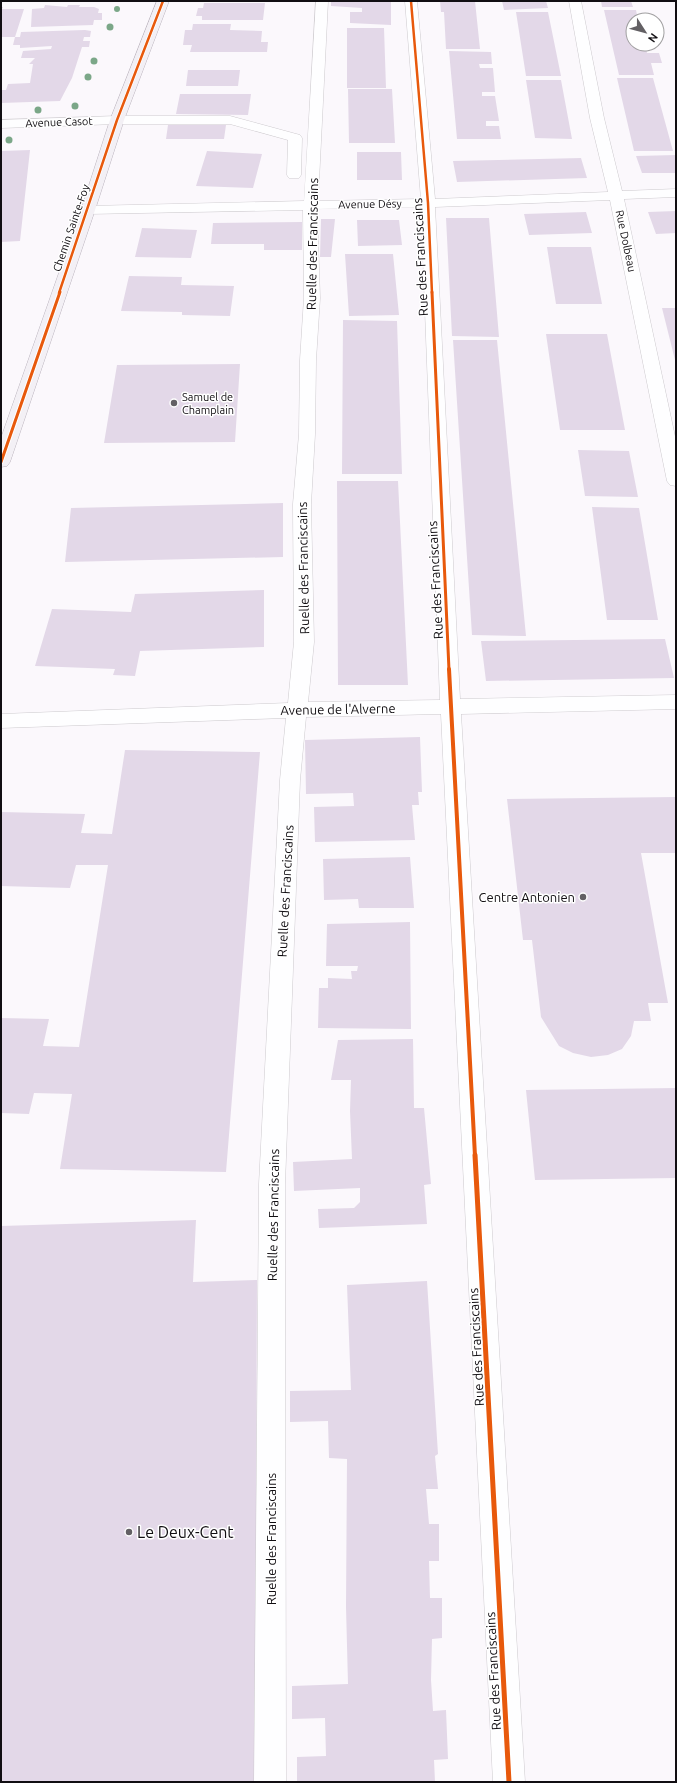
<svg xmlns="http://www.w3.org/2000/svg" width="677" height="1783" viewBox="0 0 677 1783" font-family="Ubuntu,sans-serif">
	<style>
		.building { fill: #e3d8e8 }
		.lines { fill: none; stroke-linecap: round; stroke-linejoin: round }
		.minor-casing { stroke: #cdcace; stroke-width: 1 }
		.major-casing { stroke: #bbb4be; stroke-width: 1 }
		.minor { fill: #fefeff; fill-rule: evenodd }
		.major { fill: #f3f0f5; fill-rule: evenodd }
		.cycleway-far3-casing { stroke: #fff; stroke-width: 4 }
		.cycleway-far2-casing { stroke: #fff; stroke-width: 5 }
		.cycleway-far1-casing { stroke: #fff; stroke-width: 6 }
		.cycleway-casing { stroke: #fff; stroke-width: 8 }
		.cycleway-far3 { stroke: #e8590c; stroke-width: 2.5 }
		.cycleway-far2 { stroke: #e8590c; stroke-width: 3 }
		.cycleway-far1 { stroke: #e8590c; stroke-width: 4 }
		.cycleway { stroke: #e8590c; stroke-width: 5 }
		.tree { fill: #7ba788 }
		.poi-dot { fill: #636064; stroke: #fff; stroke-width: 1.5 }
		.labels { text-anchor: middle; stroke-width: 3; stroke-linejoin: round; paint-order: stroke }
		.far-street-label { font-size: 11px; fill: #110e12; stroke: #fff }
		.far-poi-label { font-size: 11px; fill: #110e12; stroke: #fff; text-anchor: start }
		.street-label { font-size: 13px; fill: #110e12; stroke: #fff }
		.poi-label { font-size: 13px; fill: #110e12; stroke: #fff; text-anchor: end }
		.near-poi-label { font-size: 16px; fill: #110e12; stroke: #fff; text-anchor: start }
	</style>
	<rect width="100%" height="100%" fill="#fbf8fc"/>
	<path class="building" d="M331 1H391V25L350 23V12H362V8L331 6Z
		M440 1H475L480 49H446L444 12H441Z
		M502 1H546L548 8 504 10Z
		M601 1H631L633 7H602Z
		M204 3H265L263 20H202V16H196L198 8H203Z
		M45 5 67 7 68 5H80L79 7H94L99 9 98 13H102V20H94L93 25 31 27 32 9 44 8Z
		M1 7H3L2 9H24L15 37H1Z
		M604 10H636L638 20H633V44H645L647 53H659L662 63H651L654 75H619Z
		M516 12H548L561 76H526Z
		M193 24H231L230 30 262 31 261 42H268L267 52H190L192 45H183L185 30H192Z
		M347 28H384L386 88H347Z
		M85 30 91 31 90 37H84L83 41H90L89 47H82L72 78 60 101 1 103V90H6L8 84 30 83 33 64H29L35 58H21L23 51 51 49 52 46 20 48V45H13L15 37H20L21 32Z
		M449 51 491 52 492 64H479L480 68H493L495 92H482V96H495L499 121H486V126H499L501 139H457Z
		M188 70H240L238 86H186Z
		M617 78H653L673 151H634Z
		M526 80H561L572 139 535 138Z
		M348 89H392L395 143H349Z
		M180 94H251L248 115 176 114Z
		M168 125H226L224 139H166Z
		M30 150 20 241 1 242V151Z
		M207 151 262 154 253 188 196 186Z
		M357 152H401L402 180H357Z
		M676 155V173H642L636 156Z
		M581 158 587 178 457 182 453 161Z
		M676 211V233L656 234 648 212Z
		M586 212 592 233 529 235 524 214Z
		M446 218H489L499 337 452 336Z
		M321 219H335L331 257H320Z
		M357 220H399L402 245 358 246Z
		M302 222V250H264V244H211L213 223Z
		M142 228 197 230 191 258 135 257Z
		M547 247H591L602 304H556Z
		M345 254H393L399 315 349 316Z
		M129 276 182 277 181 285 234 286 230 316 182 315V312L121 311Z
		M662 308H676V360H675Z
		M343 320 397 321 402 474H342Z
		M546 334H607L625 430H560Z
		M453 340H497L526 636 472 635Z
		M240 364 235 442 104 443 117 365Z
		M578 450 629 451 638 497 585 496Z
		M337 481H398L408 685H338Z
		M283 503V557L65 562 71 508Z
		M592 507 639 508 658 620H607Z
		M264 590V647L140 651 135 676 113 675 115 669 35 666 52 609 131 612 135 594Z
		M665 639 674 678 486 681 481 641Z
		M420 737 422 792H418L419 805H412L415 840 315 842 314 807 354 806 353 793 306 794 305 740Z
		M125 750 260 752 226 1172 60 1169 72 1094 34 1093 29 1114 1 1113V1018L49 1019 43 1046 79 1047 108 865H76L70 888 1 886V812L85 814 81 833 112 834Z
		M676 797V853H641L668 1003H648L651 1021H634L631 1036 622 1049 608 1055 591 1057 573 1053 559 1046 541 1017 532 940H523L507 799Z
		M410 857 414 908H359L358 899 324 900 323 859Z
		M410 922 411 1029 318 1028 319 988H328V978L352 979 351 971H357L358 966H326L327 924Z
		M413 1039 414 1108H424L431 1184 424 1185 427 1224 319 1228 318 1209 354 1208 360 1202V1188L294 1191 293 1162 352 1159 350 1111 351 1080H331L338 1040Z
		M676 1088V1178L535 1180 526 1090Z
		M196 1220 193 1282 257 1280 255 1782H1V1226Z
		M427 1281 438 1454 435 1456 438 1489H426L429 1524H439V1561H429L430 1598H442V1638L432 1639 431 1680 433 1711 446 1710 448 1759 434 1760 435 1782H297V1757L326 1756 325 1718 292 1719V1686L348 1684 346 1607 347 1459 329 1458 328 1421 290 1422V1391L351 1390 347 1285Z"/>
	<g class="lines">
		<defs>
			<path id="minor" d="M316 1H328L318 201 421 199 405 1H417L435 199 608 192 590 118 569 1H581L604 118 622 191 676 189V197L624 199 676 441V486L670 485 667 481 610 200 435 207 460 699 676 695V709L461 714 525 1782H493L441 714 306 717 300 780 285 1184 286 1782H254L259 1184 280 780 286 718 1 728V714L288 703 294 642 293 504 299 434 300 360 304 298 303 210 88 214 83 213 81 210 83 207 88 206 304 201ZM421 207 440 700 308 702 314 642 311 504 315 434 316 360 320 298 317 209Z
				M117 116H230L300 135 302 138 301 175 299 178H289L287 175 288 140 230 124H117L1 128V120Z"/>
			<path id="major" d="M157 1H169L124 120 95 210 10 462 7 466 1 467V438L81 210 110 120Z"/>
		</defs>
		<use href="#minor" class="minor-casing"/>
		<use href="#major" class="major-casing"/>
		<use href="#minor" class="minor"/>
		<use href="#major" class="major"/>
		<defs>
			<path id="cycleway-far3" d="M411 1 428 203 432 293
				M59 293 117 120 163 1"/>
			<path id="cycleway-far2" d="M432 292 449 670
				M1 462 60 292"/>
			<path id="cycleway-far1" d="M449 669 475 1156"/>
			<path id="cycleway" d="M475 1155 509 1782"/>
		</defs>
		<use href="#cycleway-far3" class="cycleway-far3-casing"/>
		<use href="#cycleway-far2" class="cycleway-far2-casing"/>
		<use href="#cycleway-far1" class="cycleway-far1-casing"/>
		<use href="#cycleway" class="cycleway-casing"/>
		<use href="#cycleway-far3" class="cycleway-far3"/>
		<use href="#cycleway-far2" class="cycleway-far2"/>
		<use href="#cycleway-far1" class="cycleway-far1"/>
		<use href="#cycleway" class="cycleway"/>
	</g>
	<g class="tree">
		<circle cx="117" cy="9" r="3"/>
		<circle cx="110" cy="27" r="3.5"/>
		<circle cx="94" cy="61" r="3.5"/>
		<circle cx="88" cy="77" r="3.5"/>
		<circle cx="75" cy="106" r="3.5"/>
		<circle cx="38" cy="110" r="3.5"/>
		<circle cx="9" cy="140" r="3.5"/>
	</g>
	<g class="poi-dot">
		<circle cx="174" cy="403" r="4"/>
		<circle cx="583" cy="897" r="4"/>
		<circle cx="129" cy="1532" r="4"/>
	</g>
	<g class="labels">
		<g class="far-street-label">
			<text transform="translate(59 122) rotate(-2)" y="4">Avenue Casot</text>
			<text transform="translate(370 204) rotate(-1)" y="4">Avenue Désy</text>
			<text transform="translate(71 228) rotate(-71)" y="4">Chemin Sainte-Foy</text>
			<text transform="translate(626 241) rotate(78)" y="4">Rue Dolbeau</text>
		</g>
		<g class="far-poi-label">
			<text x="182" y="401">Samuel de<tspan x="182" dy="13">Champlain</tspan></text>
		</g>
		<g class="street-label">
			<text transform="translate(312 244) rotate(-89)" y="5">Ruelle des Franciscains</text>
			<text transform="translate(420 257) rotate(-93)" y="5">Rue des Franciscains</text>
			<text transform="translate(303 568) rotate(-91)" y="5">Ruelle des Franciscains</text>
			<text transform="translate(435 580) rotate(-93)" y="5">Rue des Franciscains</text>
			<text transform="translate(338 709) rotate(-1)" y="5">Avenue de l'Alverne</text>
			<text transform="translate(285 891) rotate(-87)" y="5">Ruelle des Franciscains</text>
			<text transform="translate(273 1215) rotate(-89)" y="5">Ruelle des Franciscains</text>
			<text transform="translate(476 1347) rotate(-93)" y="5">Rue des Franciscains</text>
			<text transform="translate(271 1539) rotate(-90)" y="5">Ruelle des Franciscains</text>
			<text transform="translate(493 1671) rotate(-93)" y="5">Rue des Franciscains</text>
		</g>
		<g class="poi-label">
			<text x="575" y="902">Centre Antonien</text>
		</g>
		<g class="near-poi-label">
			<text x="137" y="1538">Le Deux-Cent</text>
		</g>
	</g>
	<rect width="677" height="1783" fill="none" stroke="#110e12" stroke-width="4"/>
	<g transform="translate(645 32) rotate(126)"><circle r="19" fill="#ffffff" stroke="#a09fa0"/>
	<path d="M0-3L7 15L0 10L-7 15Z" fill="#636064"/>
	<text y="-6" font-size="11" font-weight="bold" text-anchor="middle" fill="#110e12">N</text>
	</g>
</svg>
